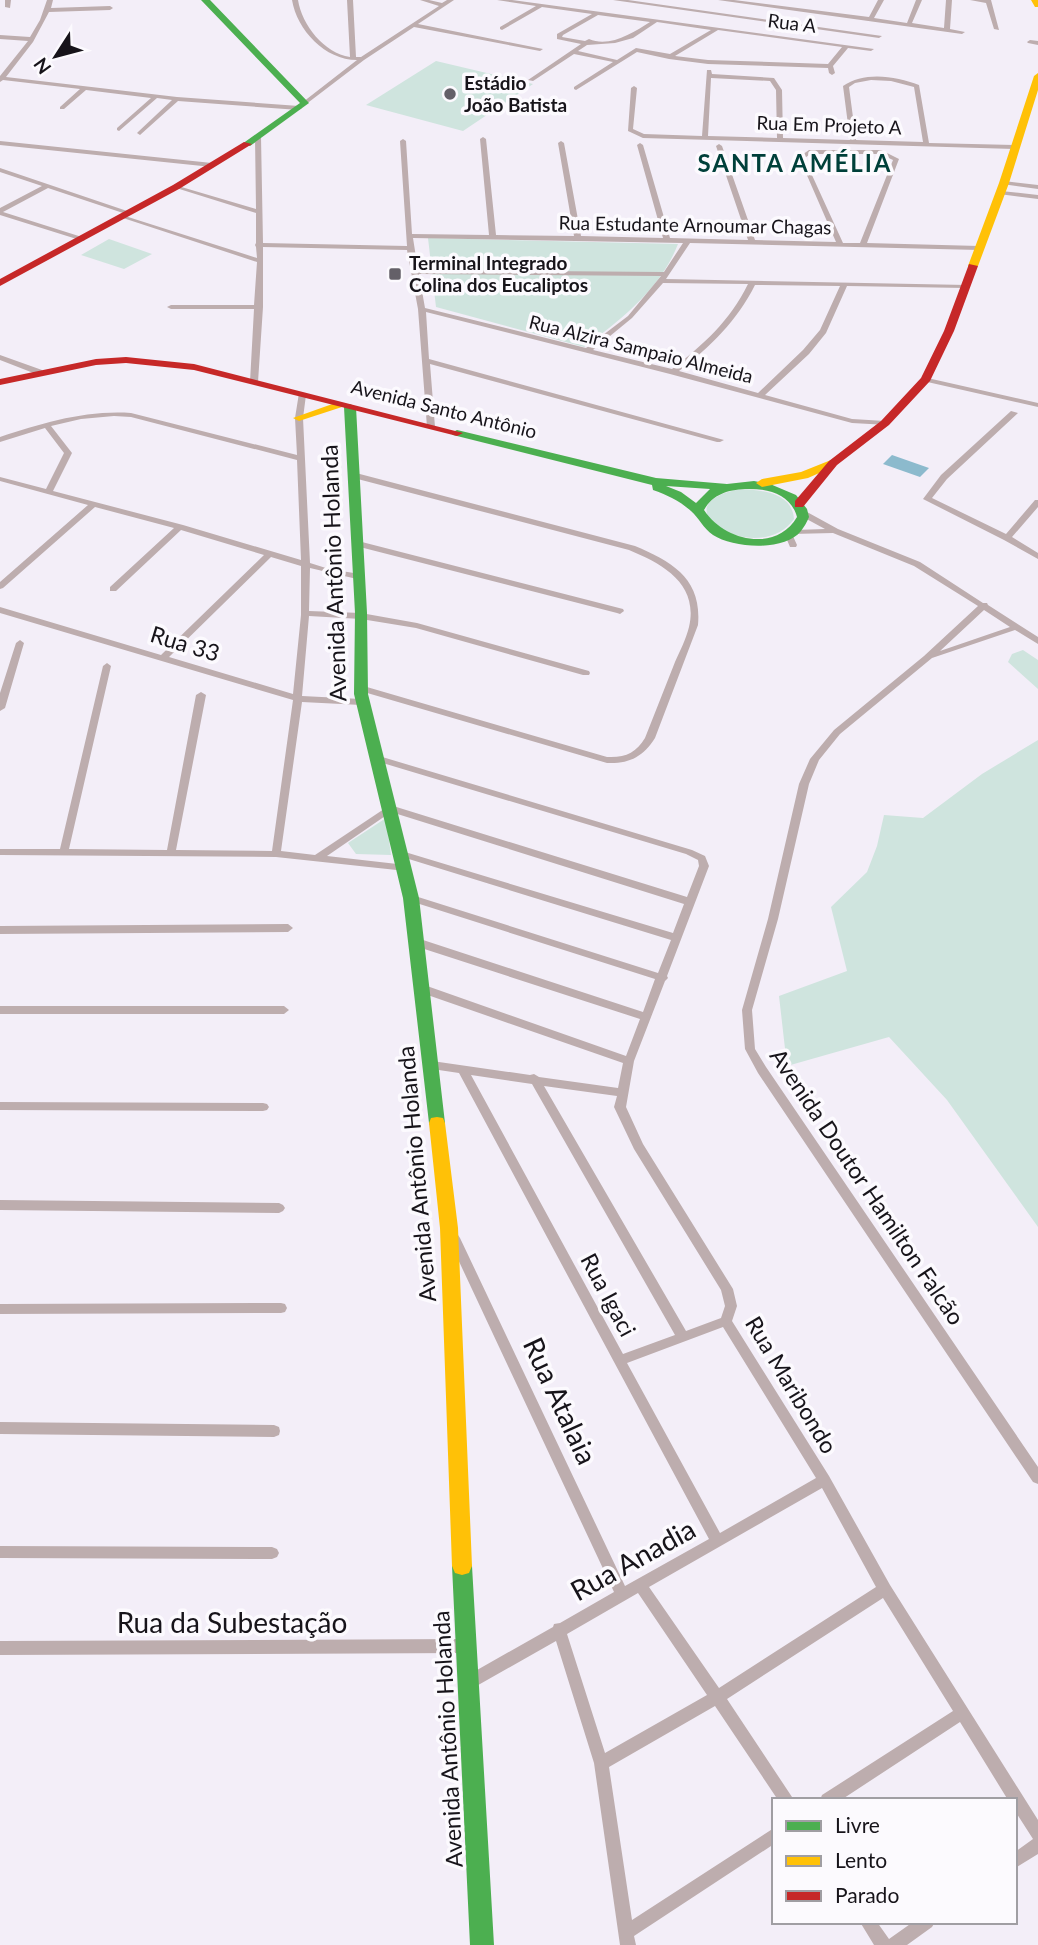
<svg xmlns="http://www.w3.org/2000/svg" width="1038" height="1945" viewBox="0 0 1038 1945" font-family="Lato,sans-serif">
	<style>
		.green { fill: #cfe4de }
		.water { fill: #8cbacd }
		.lines { fill: none; stroke-linecap: round; stroke-linejoin: round }
		.street { fill: #bdadae; fill-rule: evenodd }
		.fast { fill: #4caf50; fill-rule: evenodd }
		.slow { fill: #ffc107; fill-rule: evenodd }
		.jam { fill: #c62828; fill-rule: evenodd }
		.poi-dot { fill: #646068; stroke: #fcfafe; stroke-width: 2.5 }
		.labels { text-anchor: middle; stroke-width: 7; stroke-linejoin: round; paint-order: stroke }
		.far-street-label { font-size: 19px; fill: #17141a; stroke: #fcfafe }
		.far-poi-label { font-size: 19px; font-weight: bold; fill: #17141a; stroke: #fcfafe; text-anchor: start }
		.street-label { font-size: 23px; fill: #17141a; stroke: #fcfafe }
		.far-district-label { font-size: 24px; font-weight: bold; letter-spacing: 2px; fill: #00403a; stroke: #fcfafe }
		.near-street-label { font-size: 28px; fill: #17141a; stroke: #fcfafe }
	</style>
	<rect width="100%" height="100%" fill="#f3eef8"/>
	<path class="green" d="M436 61 533 84 463 131 366 105Z
		M428 238 678 244C661 288 621 320 584 347L436 307Z
		M109 239 152 254 124 269 81 255Z
		M740 489C761 490 792 492 794 519 759 569 653 506 740 489Z
		M1023 650 1038 660V689L1008 662 1012 654Z
		M1038 740V1227L947 1100 889 1037 787 1066 779 996 847 971 831 907 867 872 877 846 884 815 923 818 982 774Z
		M386 818 391 855 356 854 348 843Z"/>
	<path class="water" d="M892 455 929 468 920 477 883 464Z"/>
	<g class="lines">
		<path class="street" d="M5 0H11L10 8 5 7Z
			M47 0H53L51 8 110 6 113 8 110 10 49 12 33 42 6 77 177 97 299 106 302 108 299 110 178 101 140 135 137 133 138 132 172 100 157 98 119 131 117 130V128L151 98 86 90 64 109H60V107L80 89 3 80 0 82V76L28 41 0 39V35L30 37 40 20Z
			M292 0H298C302 25 324 53 350 57L347 0H353L356 57H361L439 6 420 0H429L442 3 447 0H454L418 24 543 49 540 51 414 27 364 60 305 105 302 103 303 102 357 60C325 60 297 30 292 0Z
			M497 0H512L874 49 871 51 848 48 833 66 835 73 832 75 829 73 828 68 708 64 669 59 637 52 576 90 574 89V87L613 62 574 54 533 81 528 80 581 44 557 39V34L592 14 542 7 502 30 500 29V27L536 6ZM598 15 650 22C633 33 609 48 589 39L585 41 562 37 563 35ZM657 22 711 30 670 54 636 48 617 60 578 51 587 45 615 43 633 38ZM718 30 842 47 828 64 708 60 675 56Z
			M613 0H628L882 36 879 38Z
			M718 0H734L869 17 878 0H884L874 18 907 23 916 0H922L912 23 944 28 946 0H952L950 29 965 32 962 34Z
			M970 0H991L999 30 994 29 986 3Z
			M1030 40 1038 41V45L1028 43 1027 42Z
			M707 70H711L712 74 774 78 782 90 783 138 850 140 843 86C864 71 896 76 919 85L929 143 1014 145 1017 147 1014 149 643 138 628 131 631 88 634 86 637 88 633 129 644 134 702 136ZM711 78 770 81 776 90 777 138 708 136ZM871 80 891 81 914 87 923 142 856 140 849 87 855 83Z
			M258 135 261 137 263 243 407 246 400 141 403 139 406 141 412 234 489 235 480 139 483 137 486 139 496 235 574 236 558 143 561 141 564 143 581 236 663 238 637 145 640 143 643 145 670 238 748 240 716 146 719 144 722 146 755 240 836 242 799 157 809 150H881L899 159 867 243 979 246 982 248 979 250 690 243 666 279 967 285 968 286 965 288 847 286 826 333 809 354 765 395 852 419 885 421 889 423 888 425 852 423 670 374 426 312 429 359 724 440 720 442H717L430 364 435 427 431 429 427 427 418 309 407 250 263 247V307L258 382 254 384 250 382 254 309H171L167 307 171 305H254L257 262 120 217 125 216 257 258 256 247 255 245 256 243V213L173 187 178 186 256 209 255 137ZM810 154H880L893 160 860 243H843L806 162 805 158ZM413 238 683 243 664 272 418 270ZM419 274 661 276 628 316 586 348 425 308ZM663 283 748 284C730 321 703 345 672 369L593 350 632 318ZM755 285 840 286 820 330 803 350 758 393 679 371C710 347 737 321 755 285Z
			M0 141 212 163 215 165 212 167 0 145Z
			M0 168 130 212 131 213 126 214 48 188 3 212 85 238V240L83 241 0 215V208L42 186 0 172Z
			M1004 181 1038 185V189L1002 184V182Z
			M1001 191 1038 195V199L999 194 998 193Z
			M0 355 42 370 43 372 36 374 0 360Z
			M923 377 1038 403V407L923 381Z
			M299 393 306 395 303 418 310 563 329 569 360 574 361 576 357 579 310 568 309 611 361 613 417 623 589 671 590 673 589 675H583L416 628 361 619 309 616 302 696 361 699 366 702 361 705 302 702 281 851 315 855 390 805 687 897 699 866 698 860 686 854 376 761 374 759 376 757 379 756 692 850 705 856 709 866 667 976 668 978 665 981 634 1061 626 1107 643 1144 733 1289 737 1306 732 1321 829 1476 890 1585 1038 1820V1854L1015 1868V1852L1033 1839 1015 1811V1800H1008L960 1722 841 1800H820L822 1795 953 1711 883 1598 727 1699 794 1800H778L715 1706 609 1767 632 1920 774 1828V1844L634 1936 636 1945H620L594 1763 556 1641 473 1688 468 1690 463 1688 461 1683 463 1678 553 1627 554 1624 560 1623 614 1592 448 1238 450 1235 454 1233 458 1235 460 1238 625 1586 709 1539 459 1073 432 1069 428 1068 427 1065 428 1062 432 1061 530 1075 534 1074 539 1077 618 1088 623 1063 419 992 418 989 419 986H427L626 1056 640 1019 412 945 411 942 416 938 420 939 643 1012 655 979 407 900 406 898 407 896H415L658 973 671 940 399 856 397 854 399 852H405L673 933 684 904 391 812 327 856 406 865 411 868 410 870 406 871 276 857 0 855V849H60L103 666 107 663 111 666 69 849 167 850 196 695 201 692 206 695 176 850 272 851 293 700 0 613V607L161 655 264 555 181 530 116 591H110V587L174 528 95 507 3 588 0 589V582L88 505 0 481V477L46 489 64 453 45 428 0 442V437C43 423 85 410 131 413L297 455 295 418ZM114 416 131 417 297 460 301 560 183 525 53 491 72 453 51 426 81 419ZM271 557 301 566V615L293 694 169 657ZM471 1075 532 1084 675 1335 623 1354ZM544 1086 617 1096 614 1107 634 1149 721 1290 725 1306 721 1318 686 1331ZM723 1327 816 1478 720 1533 627 1363ZM822 1488 876 1587 719 1688 649 1587ZM638 1593 707 1695 605 1753 567 1634Z
			M1011 411 1018 413 947 479 932 498 1006 534 1035 500H1038V507L1012 537 1038 553V559L1004 540 923 499 941 475Z
			M350 473H356L635 546C673 562 702 579 698 625L655 738C643 757 629 764 607 763L357 690 355 688 357 686 360 685 607 757C625 758 636 753 645 738 655 713 665 687 675 662 680 651 686 639 689 627 699 584 663 564 629 550L350 477Z
			M801 512H807L838 529 920 562 983 603H987L988 605 1038 637V644L1015 630 932 658 840 734 819 760 809 784 778 919 752 1010 755 1049 766 1067 1038 1467V1484L1033 1482 758 1073 745 1049 742 1010 768 919 799 784 810 759 834 730 924 656 978 606 914 566 833 533 792 534 797 545 796 547H790L785 535 786 533H792V530H795L825 529 801 516ZM984 610 1010 627 940 651Z
			M352 541H358L623 609 624 611 620 614 617 613 352 545Z
			M20 640 24 643 5 708 0 711V693L16 643Z
			M288 924 293 928 288 932 0 934V926Z
			M0 1006H284L289 1010 284 1014H0Z
			M0 1102 263 1103 267 1104 269 1107 267 1110 263 1111 0 1110Z
			M0 1200 279 1203 283 1205 285 1208 283 1211 279 1213 0 1210Z
			M281 1303 285 1304 287 1308 285 1312 281 1313 0 1314V1304Z
			M0 1422 274 1425 279 1427 280 1431 279 1435 274 1437 0 1434Z
			M0 1546 272 1547 277 1549 279 1553 277 1557 272 1559 0 1558Z
			M465 1639 470 1641 472 1646 470 1651 465 1653 0 1655V1641Z
			M860 1922H877L889 1939 913 1922H935L932 1927 907 1945H874Z"/>
		<path class="fast" d="M201 0H210L309 103 250 146 242 144 300 103Z
			M350 404 356 407 367 613 368 694 419 898 445 1123 443 1128H431L429 1123 403 898 354 694 355 613 344 407Z
			M457 430 656 478 727 484 754 481 770 484 796 495 807 509 809 517C807 522 804 527 801 531 784 552 733 548 713 535 703 528 699 518 691 511 680 501 667 495 653 490L652 485 453 435 451 433ZM666 486 710 489 696 503 681 492ZM745 489C767 488 791 494 797 517 776 553 724 541 704 510 713 494 728 490 745 489Z
			M462 1557 469 1559 472 1566 494 1945H470L452 1566 455 1559Z"/>
		<path class="slow" d="M1031 0H1038V7H1035Z
			M1038 73V90L1009 183 978 266 969 268 968 266 999 183 1034 76Z
			M338 402 344 405 342 407 299 421 293 418Z
			M831 460 835 462V466L808 478 762 487 756 483 762 479 801 472Z
			M437 1117 443 1118 445 1123 458 1228 472 1566 469 1573 462 1575 455 1573 452 1566 440 1228 429 1123 431 1118Z"/>
		<path class="jam" d="M244 142 252 144 179 189 0 286V279L173 185Z
			M969 264 978 266 954 331 930 381 889 425 837 465 803 507H795V501L829 461 881 421 921 378 944 331Z
			M126 357 194 364 463 433 457 436 194 370 126 363 96 365 0 385V379L96 359Z"/>
	</g>
	<g class="poi-dot">
		<circle cx="450" cy="94" r="7"/>
		<rect x="388" y="267" width="14" height="14" rx="3.5"/>
	</g>
	<g class="labels">
		<g class="far-street-label">
			<text transform="translate(792 23) rotate(7)" y="7">Rua A</text>
			<text transform="translate(829 125) rotate(2)" y="7">Rua Em Projeto A</text>
			<text transform="translate(695 225) rotate(1)" y="7">Rua Estudante Arnoumar Chagas</text>
			<text transform="translate(641 349) rotate(14)" y="7">Rua Alzira Sampaio Almeida</text>
			<text transform="translate(444 409) rotate(14)" y="7">Avenida Santo Antônio</text>
		</g>
		<g class="far-poi-label">
			<text x="464" y="90">Estádio<tspan x="464" dy="22">João Batista</tspan></text>
			<text x="409" y="270">Terminal Integrado<tspan x="409" dy="22">Colina dos Eucaliptos</tspan></text>
		</g>
		<g class="street-label">
			<text transform="translate(334 573) rotate(-92)" y="8">Avenida Antônio Holanda</text>
			<text transform="translate(185 644) rotate(17)" y="8">Rua 33</text>
			<text transform="translate(417 1174) rotate(-95)" y="8">Avenida Antônio Holanda</text>
			<text transform="translate(867 1187) rotate(56)" y="8">Avenida Doutor Hamilton Falcão</text>
			<text transform="translate(608 1295) rotate(62)" y="8">Rua Igaci</text>
			<text transform="translate(791 1385) rotate(59)" y="8">Rua Maribondo</text>
			<text transform="translate(448 1739) rotate(-93)" y="8">Avenida Antônio Holanda</text>
		</g>
		<g class="far-district-label">
			<text x="795" y="172">SANTA AMÉLIA</text>
		</g>
		<g class="near-street-label">
			<text transform="translate(560 1401) rotate(65)" y="10">Rua Atalaia</text>
			<text transform="translate(633 1560) rotate(-29)" y="10">Rua Anadia</text>
			<text x="232" y="1633">Rua da Subestação</text>
		</g>
	</g>
	<rect x="772" y="1798" width="245" height="126" fill="#fcfafe" stroke="#a09ea3" stroke-width="2"/>
	<rect x="786" y="1821" width="35" height="10" fill="#4caf50" stroke="#a09ea3" stroke-width="2"/>
	<text x="835" y="1833" font-size="21" fill="#17141a">Livre</text>
	<rect x="786" y="1856" width="35" height="10" fill="#ffc107" stroke="#a09ea3" stroke-width="2"/>
	<text x="835" y="1868" font-size="21" fill="#17141a">Lento</text>
	<rect x="786" y="1891" width="35" height="10" fill="#c62828" stroke="#a09ea3" stroke-width="2"/>
	<text x="835" y="1903" font-size="21" fill="#17141a">Parado</text>
	<g transform="translate(56 56) rotate(234)" stroke="#fcfafe" stroke-width="5" paint-order="stroke">
	<path d="M0-5L12 26L0 18L-12 26Z" fill="#17141a"/>
	<text y="-10" font-size="19" font-weight="bold" text-anchor="middle" fill="#17141a">N</text>
	</g>
</svg>
